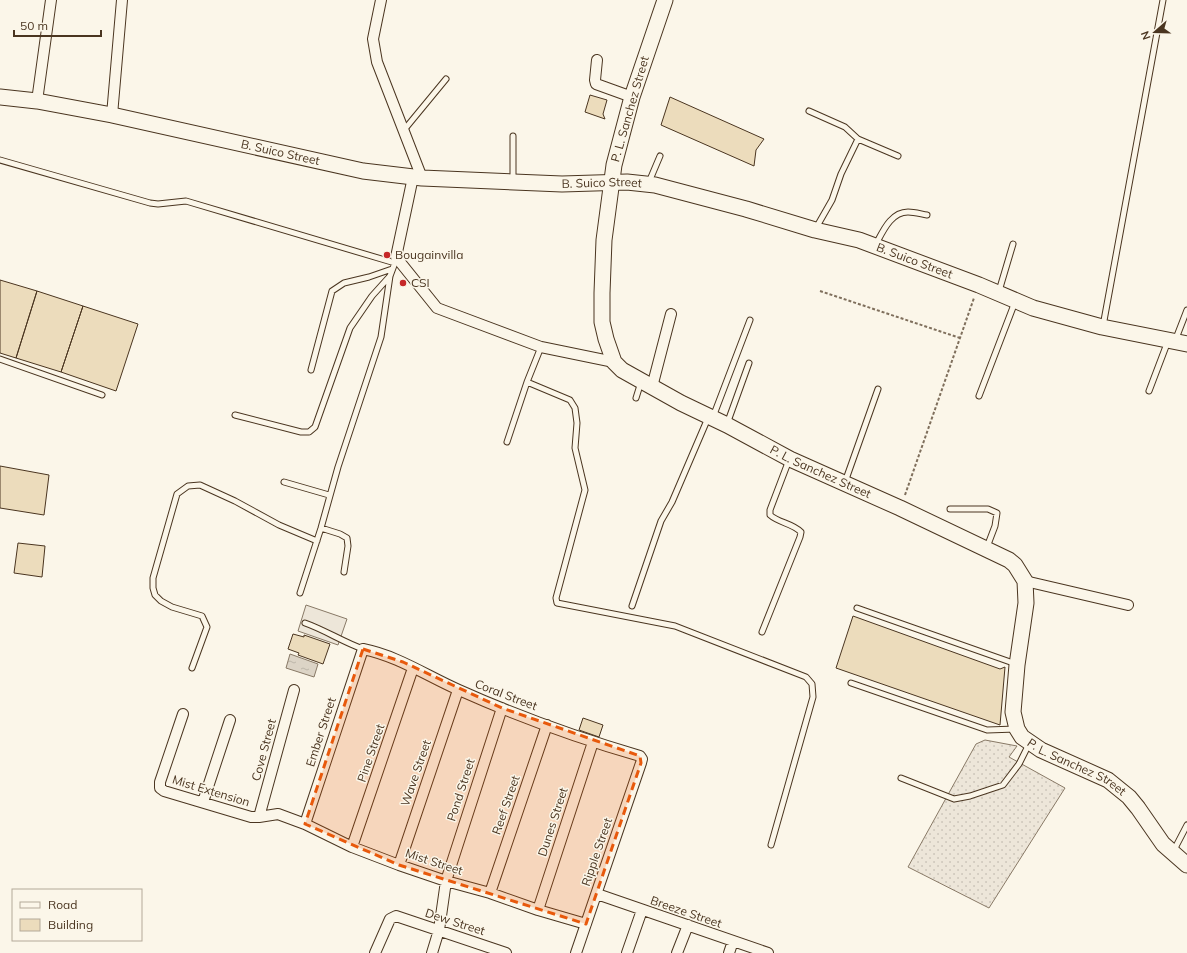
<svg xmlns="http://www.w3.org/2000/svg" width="1187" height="953" viewBox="0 0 1187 953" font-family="Mulish,sans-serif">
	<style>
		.grass { fill: url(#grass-dots); stroke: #887966 }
		.pitch { fill: #ede6d9; stroke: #887966 }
		.water { fill: url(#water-ripples); stroke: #887966 }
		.building { fill: #ecdcbc; stroke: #4a3520 }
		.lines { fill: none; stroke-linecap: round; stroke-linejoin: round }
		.lane-casing { stroke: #4a3520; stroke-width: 7 }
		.street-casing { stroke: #4a3520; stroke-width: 12 }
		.secondary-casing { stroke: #4a3520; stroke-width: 17 }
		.path { stroke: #7f6f5c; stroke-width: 2; stroke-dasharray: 3 2; stroke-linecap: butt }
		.lane { stroke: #fbf6e9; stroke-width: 5 }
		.street { stroke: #fbf6e9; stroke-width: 10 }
		.secondary { stroke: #fbf6e9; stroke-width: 15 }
		.marked { fill: #e8590c; fill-opacity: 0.2; stroke: #e8590c; stroke-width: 3; stroke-dasharray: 8 5; stroke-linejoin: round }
		.poi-dot { fill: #c62828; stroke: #fbf6e9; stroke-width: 1.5 }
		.labels { text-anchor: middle; stroke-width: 3; stroke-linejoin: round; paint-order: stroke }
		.street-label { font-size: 12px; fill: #4a3520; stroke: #fbf6e9 }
		.poi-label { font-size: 12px; fill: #4a3520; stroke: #fbf6e9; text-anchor: start }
	</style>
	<defs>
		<pattern id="grass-dots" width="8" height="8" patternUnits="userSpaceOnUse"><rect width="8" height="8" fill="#ede6d9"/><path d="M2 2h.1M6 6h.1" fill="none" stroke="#cdc6ba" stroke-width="1.8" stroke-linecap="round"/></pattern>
		<pattern id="water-ripples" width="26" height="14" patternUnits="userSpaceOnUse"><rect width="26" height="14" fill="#dcd4c6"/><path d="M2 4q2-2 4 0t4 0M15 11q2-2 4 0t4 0" fill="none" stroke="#beb7aa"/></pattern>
	</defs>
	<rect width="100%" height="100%" fill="#fbf6e9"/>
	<path class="grass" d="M985 740 1017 746 1009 757 1065 788 989 908 908 867 976 744Z"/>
	<path class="pitch" d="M306 605 347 619 338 645 298 631Z"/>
	<path class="water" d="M290 654 318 664 314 677 286 668Z"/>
	<path class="building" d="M590 95 607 100 603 114 605 119 585 112Z
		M670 97 764 139 756 150 754 166 661 125Z
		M0 280 37 291 16 358 0 353Z
		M37 291 83 306 61 372 16 358Z
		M83 306 138 324 116 391 61 372Z
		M0 466 49 475 44 515 0 508Z
		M18 543 45 546 42 577 14 573Z
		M853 616 1000 669 1005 667 1000 725 836 668Z
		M293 634 304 637V635L330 644 323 664 298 655 299 653 288 649Z
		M583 718 603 725 599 737 579 730Z"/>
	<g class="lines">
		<defs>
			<path id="lane" d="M809 111 845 127 858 139 841 174 832 200 816 228
				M404 130 446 79
				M513 136V181
				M858 139 898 156
				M0 160 150 203 158 204 186 201 395 263
				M649 182 660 156
				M876 244C883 231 891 212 908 212 914 212 921 214 927 215
				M999 291 1013 244
				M1103 326 1163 0
				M1175 341 1187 310
				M0 359 102 395
				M311 370 332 291 344 283 369 277 392 269
				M527 382 570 400 575 408 577 423 575 448 585 490 556 598 557 603 675 626 806 677 812 684 813 697 771 845
				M1149 391 1168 341
				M979 396 1015 302
				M636 398 641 382
				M235 415 301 432H309L315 427 350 328 372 296 390 276
				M713 417 750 320
				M727 424 749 363
				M507 442 527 382 541 347
				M284 482 329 495
				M845 482 878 389
				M950 509H988L997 513 995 526 987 547
				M321 528 340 534 347 538 348 546 344 572
				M300 593 321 528 338 467 381 337 390 276 396 260
				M632 606 661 521 672 502 708 418
				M857 608 1016 664
				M305 623C325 630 343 642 363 649
				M762 632 800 537 801 532C792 523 779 523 770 515V510L789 460
				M192 668 207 627 202 616 172 607 161 601 155 595 153 588V578L177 494 188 486 200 485 235 501 279 525 317 541
				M851 683 987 730 1016 729
				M901 778 954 799 970 796 1003 785 1019 764 1029 744
				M1174 850 1187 825"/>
			<path id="street" d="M381 0 373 39 377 62 422 178
				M597 60 595 80 596 84 632 97
				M37 101 51 0
				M112 115 122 0
				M413 177 396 257 437 308 541 347 614 362
				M652 387 671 314
				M1025 581 1128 605
				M183 714 160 782V788L164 791 251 817H259L278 814 305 824 352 847 399 865 446 881 490 893 538 910 586 924
				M203 802 230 720
				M259 817 294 690
				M305 824 363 649C398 656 427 676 459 690 517 716 578 738 640 756L642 759 641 763 576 953
				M352 847 413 668
				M399 865 458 690
				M490 893 547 725
				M597 894 768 953
				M538 910 593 742
				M375 953 390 919 396 916 506 953
				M432 953 439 930 446 881 502 708
				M627 953 642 910
				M677 953 688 925
				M729 953 733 941"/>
			<g id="secondary">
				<path id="s1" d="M665 0 632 97 614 165 604 240 602 293V322L606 339 614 362 622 370 681 403 727 425 790 459 900 508 1009 560 1015 565 1025 581 1026 603 1017 665 1013 712 1017 729 1022 737 1041 750 1108 780 1129 797 1138 808 1163 844 1187 865"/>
				<path id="s2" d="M0 97 37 101 112 115 363 171 422 178 562 184 627 182 655 185 746 209 815 230 859 240 979 285 1033 308 1102 327 1187 344"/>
			</g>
		</defs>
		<use href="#lane" class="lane-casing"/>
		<use href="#street" class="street-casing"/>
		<use href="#secondary" class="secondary-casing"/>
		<path class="path" d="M820 291 960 338
			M905 495 974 298"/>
		<use href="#lane" class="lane"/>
		<use href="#street" class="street"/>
		<use href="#secondary" class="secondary"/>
	</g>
	<path class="marked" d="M363 649 403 662 502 708 640 756 641 763 586 924 399 865 305 824Z"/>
	<g class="poi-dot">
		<circle cx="387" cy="255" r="4"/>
		<circle cx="403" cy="283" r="4"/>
	</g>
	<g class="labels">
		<g class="street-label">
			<text transform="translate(630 109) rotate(-74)" y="4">P. L. Sanchez Street</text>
			<text dy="4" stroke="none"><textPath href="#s2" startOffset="286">B. Suico Street</textPath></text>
			<text dy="4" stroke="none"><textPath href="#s2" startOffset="610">B. Suico Street</textPath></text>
			<text dy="4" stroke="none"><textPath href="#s2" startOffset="934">B. Suico Street</textPath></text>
			<text dy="4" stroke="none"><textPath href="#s1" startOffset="607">P. L. Sanchez Street</textPath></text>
			<text transform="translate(506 695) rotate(21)" y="4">Coral Street</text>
			<text transform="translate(321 732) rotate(-72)" y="4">Ember Street</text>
			<text transform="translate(264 750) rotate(-75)" y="4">Cove Street</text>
			<text transform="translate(371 753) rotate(-71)" y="4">Pine Street</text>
			<text dy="4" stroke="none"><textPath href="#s1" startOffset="1063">P. L. Sanchez Street</textPath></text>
			<text transform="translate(416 773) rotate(-71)" y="4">Wave Street</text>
			<text transform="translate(461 790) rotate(-72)" y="4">Pond Street</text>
			<text transform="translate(211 791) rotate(17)" y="4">Mist Extension</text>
			<text transform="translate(506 805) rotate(-71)" y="4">Reef Street</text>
			<text transform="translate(553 822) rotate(-72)" y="4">Dunes Street</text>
			<text transform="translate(597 852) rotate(-71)" y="4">Ripple Street</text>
			<text transform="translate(434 862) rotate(18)" y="4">Mist Street</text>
			<text transform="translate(686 912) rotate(19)" y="4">Breeze Street</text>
			<text transform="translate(455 922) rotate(18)" y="4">Dew Street</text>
		</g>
		<g class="poi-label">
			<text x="395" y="259">Bougainvilla</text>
			<text x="411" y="287">CSI</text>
		</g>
	</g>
	<rect x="12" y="889" width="130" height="52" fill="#fbf6e9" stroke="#b4a999"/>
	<rect x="20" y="902" width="20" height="6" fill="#fbf6e9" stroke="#b4a999"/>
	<text x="48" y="909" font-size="12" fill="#4a3520">Road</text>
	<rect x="20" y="919" width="20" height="12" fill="#ecdcbc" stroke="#b4a999"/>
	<text x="48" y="929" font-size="12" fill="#4a3520">Building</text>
	<g transform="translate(1155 32) rotate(250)" stroke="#fbf6e9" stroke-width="3" paint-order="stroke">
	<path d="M0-3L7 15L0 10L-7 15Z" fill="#4a3520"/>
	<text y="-6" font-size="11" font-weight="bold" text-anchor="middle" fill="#4a3520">N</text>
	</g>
	<path d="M14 30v6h87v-6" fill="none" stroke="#4a3520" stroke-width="2"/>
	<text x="20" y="30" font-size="12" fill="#4a3520" stroke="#fbf6e9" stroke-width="3" paint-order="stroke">50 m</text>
</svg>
